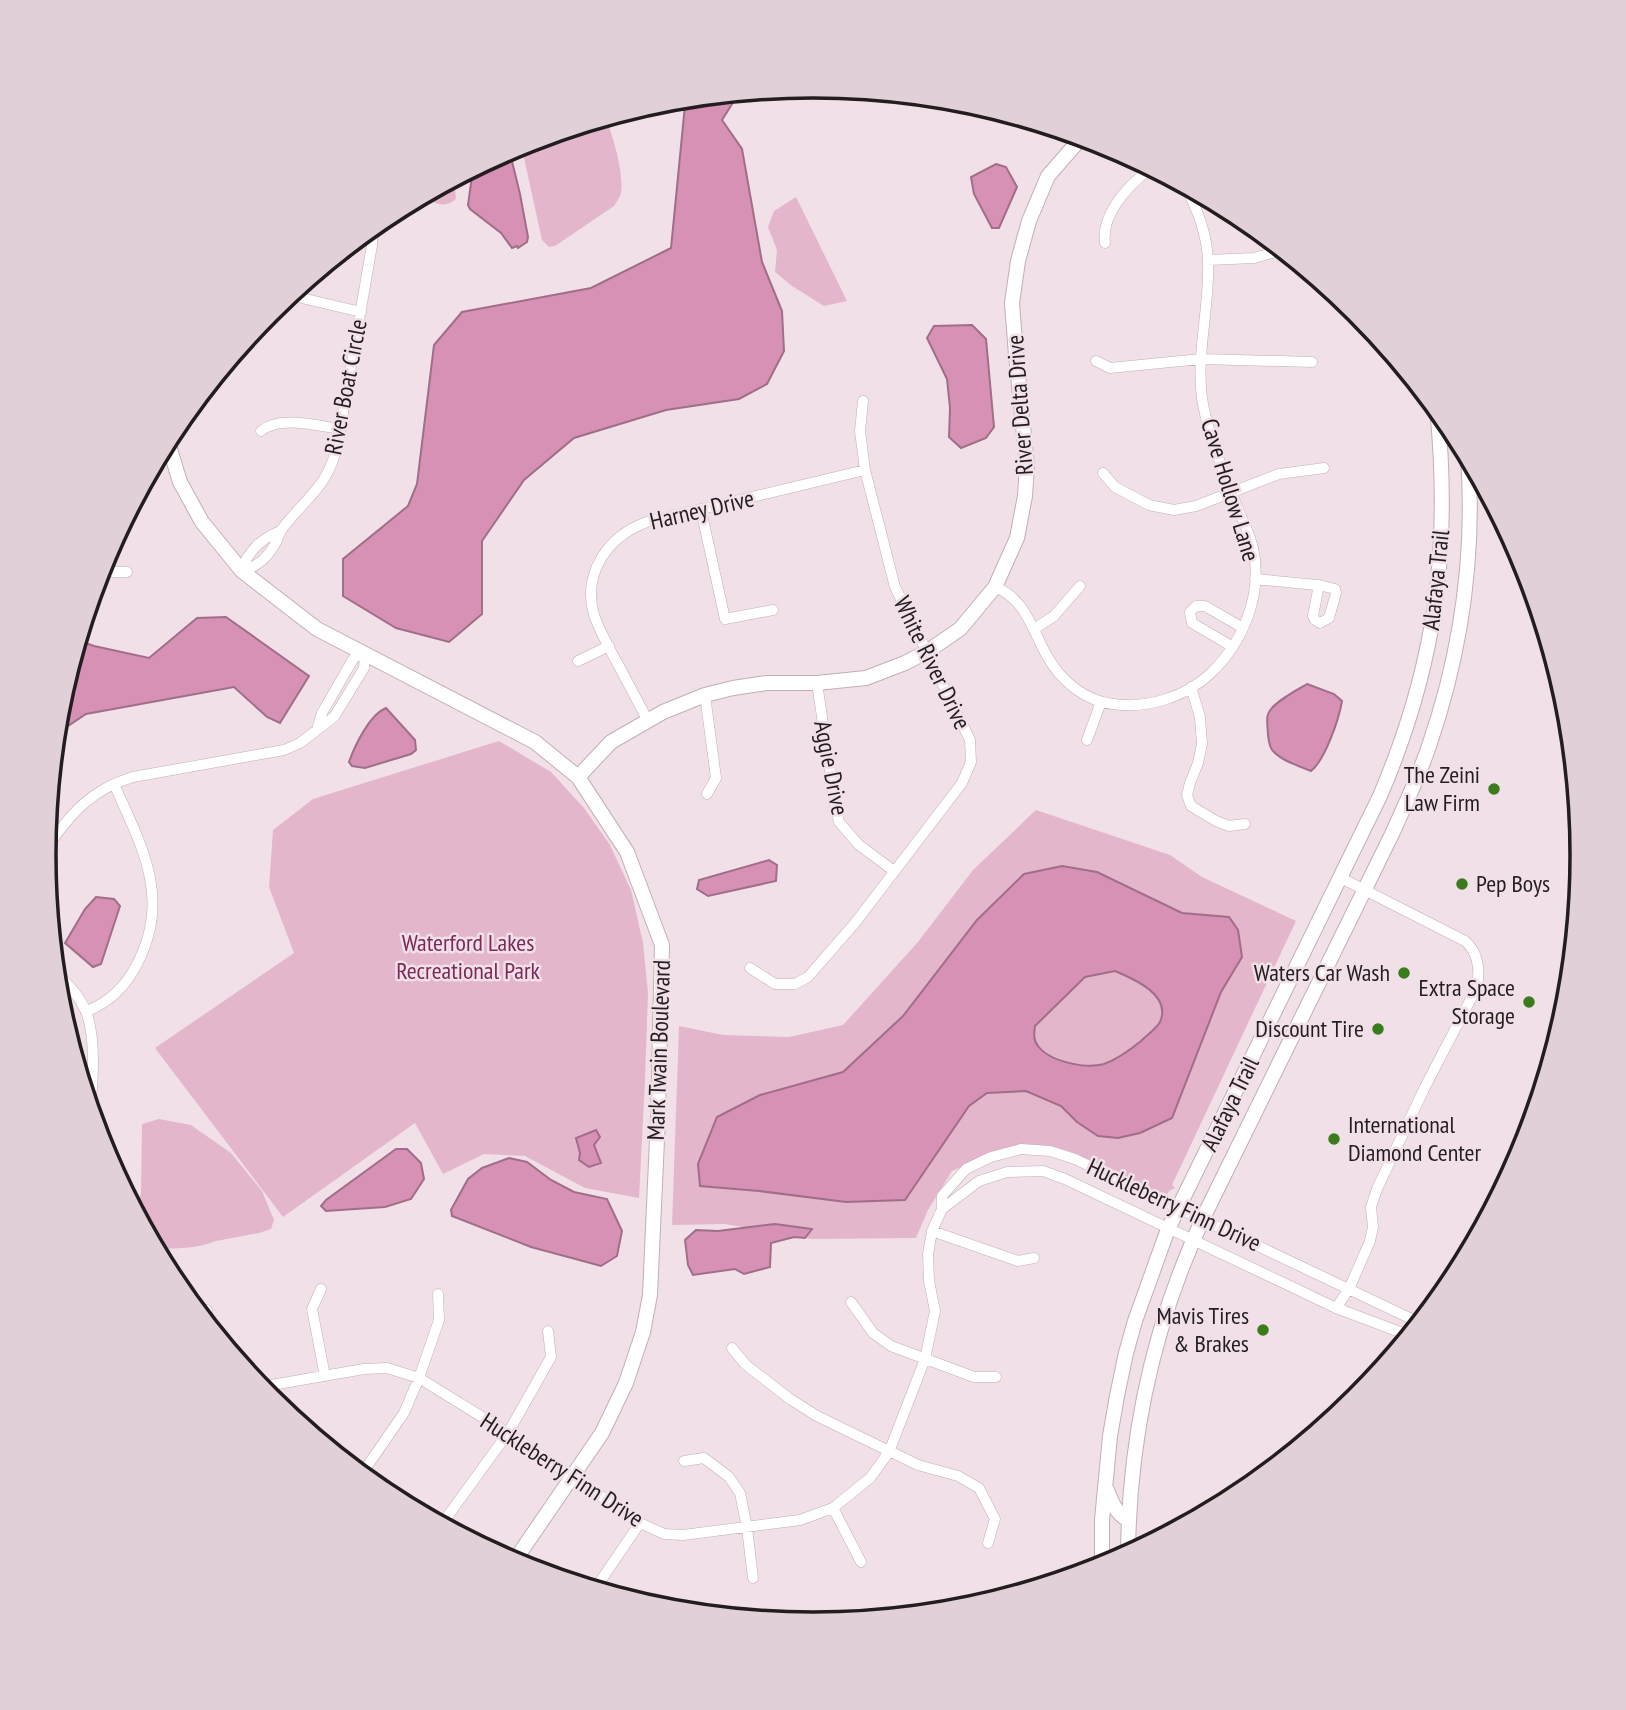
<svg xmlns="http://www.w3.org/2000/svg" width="1626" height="1710" viewBox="0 0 1626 1710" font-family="'PT Sans Narrow',sans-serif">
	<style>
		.green { fill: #e3b6cc }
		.water { fill: #d691b4; stroke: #a06e88; stroke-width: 2; fill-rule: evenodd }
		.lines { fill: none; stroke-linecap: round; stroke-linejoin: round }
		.street-casing { stroke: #c0afb7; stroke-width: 11 }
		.secondary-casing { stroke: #c0afb7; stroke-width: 16 }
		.street { stroke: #fff; stroke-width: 10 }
		.secondary { stroke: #fff; stroke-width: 14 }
		.poi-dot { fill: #3a7b1b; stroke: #f1e0e8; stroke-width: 2.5 }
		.labels { text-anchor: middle; stroke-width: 5; stroke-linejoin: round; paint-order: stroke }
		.street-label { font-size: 24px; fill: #231d20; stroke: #f1e0e8 }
		.poi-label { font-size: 24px; fill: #231d20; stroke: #f1e0e8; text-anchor: end }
		.park-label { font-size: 24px; fill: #7a2a58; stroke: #f1e0e8 }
		.rim { fill: none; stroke: #231d20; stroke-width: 3.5 }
	</style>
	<rect width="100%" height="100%" fill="#f1e0e8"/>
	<path class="green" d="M605 118C613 133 626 181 620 196 619 199 615 204 614 206L555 246 549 247 542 240 521 144Z
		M459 176 455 188 456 199C444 209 434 204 425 195Z
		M796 197 847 301 824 306 792 286 775 272 777 250 768 227 774 211Z
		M499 741 551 772 584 808 610 845 631 890 643 943 648 993 645 1080 639 1198 585 1188 525 1156 484 1154 443 1174 415 1123 283 1217 155 1048 294 953 269 887 273 830 313 799Z
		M1036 810 1170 855 1202 877 1296 921 1172 1185 1175 1188 1169 1191 1167 1195 1166 1193 1152 1192 1066 1150 1019 1144 952 1171 928 1210 916 1238 812 1239 725 1224 672 1225 679 1026 723 1035 789 1037 843 1025 918 942 973 870Z
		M159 1119 191 1125 231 1153 262 1191 274 1220 271 1229 259 1233 216 1241C198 1249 175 1248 155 1249L133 1206 141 1194 142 1124Z"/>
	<path class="water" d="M739 93 722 120 742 149 762 262 782 311 784 351 767 384 739 399 666 410 574 438 524 480 482 541V614L449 642 396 628 343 596V559L408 506 417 484 434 345 462 312 591 288 671 248 685 105 680 99Z
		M509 149 520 194 528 237 527 242 518 248 517 246 512 248 501 233 470 209 468 205 473 169Z
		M996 164 1006 167 1017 187 999 228H992L974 194 971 177Z
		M972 325 986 339 994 427 986 438 961 448 949 437 950 408 947 379 927 338 934 326Z
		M226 617 309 676 280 723 267 717 234 687 86 714 56 734 59 705 78 640 94 646 149 658 197 618Z
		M1307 684 1334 694 1342 701C1339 719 1325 760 1311 771 1299 766 1282 761 1273 751 1269 747 1269 741 1268 735 1268 729 1266 719 1268 714 1272 703 1297 690 1307 684Z
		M386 708 415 740 416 750 411 754 365 768 352 766 349 762C355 745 370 714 386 708Z
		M769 860 777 865 776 881 708 896 697 889 699 880Z
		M1062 866 1097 872 1182 913 1229 917 1238 930 1242 957 1221 992 1172 1118 1140 1133 1118 1138 1098 1136 1077 1122 1061 1106 1026 1091 987 1093 969 1106 905 1200 846 1202 759 1191 700 1186 698 1164 717 1117 760 1095 843 1072 903 1016 977 920 1024 874ZM1115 971C1134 979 1172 995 1160 1022 1156 1029 1147 1035 1141 1041 1130 1050 1118 1059 1104 1064 1086 1069 1050 1062 1038 1046 1033 1040 1034 1033 1035 1026L1085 977Z
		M96 897 114 899 120 906 101 964 93 967 65 943 85 909Z
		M596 1130 600 1137 594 1145 601 1163 589 1167 579 1160 580 1153 576 1138Z
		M396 1149H407L421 1163 424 1179 411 1199 385 1207 326 1211 321 1206 326 1200Z
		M509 1158 527 1162 551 1180 574 1192 607 1199 622 1231 617 1256 601 1266 531 1247 452 1216 451 1210 468 1179 482 1168Z
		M775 1224 812 1229 805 1238 794 1237 771 1243 770 1267 744 1274 735 1269 693 1275 688 1265 685 1240 696 1230 718 1231Z"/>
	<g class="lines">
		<defs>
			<path id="street" d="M1105 243C1101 213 1129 185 1151 168
				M1208 260 1254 258 1275 252
				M289 295 361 312
				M1096 361 1110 368 1201 359 1312 362
				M261 431C280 415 317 426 341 429
				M1103 473 1115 487 1149 505 1174 510 1196 506 1279 474 1324 468
				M701 510 725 619 773 610
				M100 568 114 572H127
				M242 571C257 567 268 557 275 544 278 539 279 533 282 529 307 496 329 487 338 442L372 245 373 226
				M242 571C246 552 263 538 280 531
				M1255 579 1317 585H1319L1335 589 1336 593 1329 618 1320 623 1315 620 1313 616 1319 585
				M995 587C1026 599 1032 630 1047 656 1061 681 1085 701 1113 704 1147 709 1186 697 1211 673 1244 641 1263 594 1253 548 1250 535 1243 521 1238 509 1225 475 1207 433 1202 398 1196 354 1210 305 1208 261 1207 235 1197 208 1185 186
				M1034 629 1054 616 1080 586
				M1233 647 1192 623 1190 612 1196 606H1205L1243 628
				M578 661 609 646
				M817 683 835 805 839 822 859 845 894 871
				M1191 687 1200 717 1202 744 1198 763 1190 783 1187 795 1191 806 1216 821 1229 826 1245 824
				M705 695 716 778 707 794
				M648 721C637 700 626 679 615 659 608 645 599 630 594 615 582 573 608 536 647 522L865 470
				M1087 740 1101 702
				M44 851C70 815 89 790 133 777L284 750 300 743 334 717 364 668 365 654 355 657 352 661 322 713 317 730
				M750 968 775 984H795L808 977 855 923 962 783 971 762 970 740 895 587 865 470 860 431 863 401
				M55 973C87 999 93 1021 93 1061 93 1076 93 1091 89 1106
				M87 1011C110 1002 126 986 137 964 172 898 141 845 114 784
				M942 1209 979 1181 1007 1172 1043 1171 1065 1179 1336 1308 1400 1332 1410 1334
				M932 1231 1018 1261 1034 1258
				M321 1289 312 1309 325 1376
				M851 1302 873 1333 891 1346 974 1377H996
				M1336 1308 1349 1289 1370 1241 1373 1227 1371 1207 1377 1189 1424 1089 1477 987C1480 970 1479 953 1465 941L1341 878
				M202 1317 207 1310
				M732 1348 746 1365 790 1399 817 1416 918 1465 958 1476 979 1488 995 1519 988 1543
				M260 1387 364 1369 387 1368 419 1378 508 1433 640 1523 664 1534 683 1535 800 1520 833 1508 870 1478 889 1452 925 1359 935 1311 929 1281 928 1254 932 1231 942 1209V1196L966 1169 991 1157 1021 1149 1050 1151 1075 1159 1420 1323
				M684 1461 704 1458 729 1477 740 1493 747 1528 753 1578
				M361 1475 404 1413 419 1378 439 1320 438 1294
				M833 1508 861 1562
				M442 1524 508 1433 551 1357 548 1331
				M595 1589 640 1523"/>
			<path id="secondary" d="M167 439 180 482 202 522 242 571 317 629 535 742 578 777 627 852 662 945 658 1117 650 1295 643 1332 626 1383 602 1433 513 1563
				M578 777 611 742 663 712 705 695 733 688 767 683H817L866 678 905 663 928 651 960 629 995 587 1017 538 1025 496 1027 466 1016 355 1012 303 1018 261 1029 221 1048 176 1082 137
				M1107 1490C1112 1503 1116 1513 1128 1520
				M1128 1555C1129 1433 1154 1321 1206 1212L1392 834C1405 805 1419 776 1429 746 1461 653 1475 554 1468 456
				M1102 1567V1520L1110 1436 1117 1396 1126 1353 1135 1321 1168 1229 1380 796C1436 665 1451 549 1437 408"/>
		</defs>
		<use href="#street" class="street-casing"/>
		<use href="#secondary" class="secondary-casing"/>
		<use href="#street" class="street"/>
		<use href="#secondary" class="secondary"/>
	</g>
	<g class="poi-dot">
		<circle cx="1494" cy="789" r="7"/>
		<circle cx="1462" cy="884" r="7"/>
		<circle cx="1404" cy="973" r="7"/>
		<circle cx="1529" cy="1002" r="7"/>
		<circle cx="1378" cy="1029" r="7"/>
		<circle cx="1334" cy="1139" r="7"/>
		<circle cx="1263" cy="1330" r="7"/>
	</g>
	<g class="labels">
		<g class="street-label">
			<text transform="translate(346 387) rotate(-79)" y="8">River Boat Circle</text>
			<text transform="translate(1020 405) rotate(-94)" y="8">River Delta Drive</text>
			<text transform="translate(1230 490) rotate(73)" y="8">Cave Hollow Lane</text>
			<text transform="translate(702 510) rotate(-13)" y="8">Harney Drive</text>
			<text transform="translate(1436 580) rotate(-84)" y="8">Alafaya Trail</text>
			<text transform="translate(932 663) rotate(64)" y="8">White River Drive</text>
			<text transform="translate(831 768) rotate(79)" y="8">Aggie Drive</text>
			<text transform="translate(659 1050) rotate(-88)" y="8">Mark Twain Boulevard</text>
			<text transform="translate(1230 1104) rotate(-64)" y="8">Alafaya Trail</text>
			<text transform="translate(1174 1205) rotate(25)" y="8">Huckleberry Finn Drive</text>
			<text transform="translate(562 1470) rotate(33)" y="8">Huckleberry Finn Drive</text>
		</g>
		<g class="poi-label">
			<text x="1480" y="783">The Zeini<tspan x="1480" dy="28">Law Firm</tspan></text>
			<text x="1476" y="892" text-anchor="start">Pep Boys</text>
			<text x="1390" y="981">Waters Car Wash</text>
			<text x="1515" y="996">Extra Space<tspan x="1515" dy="28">Storage</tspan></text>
			<text x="1364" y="1037">Discount Tire</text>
			<text x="1348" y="1133" text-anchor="start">International<tspan x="1348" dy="28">Diamond Center</tspan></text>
			<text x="1249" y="1324">Mavis Tires<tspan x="1249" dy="28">&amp; Brakes</tspan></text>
		</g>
		<g class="park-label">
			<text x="468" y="951">Waterford Lakes<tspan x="468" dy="28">Recreational Park</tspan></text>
		</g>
	</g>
	<path d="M0 0H1626V1710H0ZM56 855a757 757 0 1 1 1514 0a757 757 0 1 1-1514 0Z" fill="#e1d0d8" fill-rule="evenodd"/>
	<path class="rim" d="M56 855a757 757 0 1 1 1514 0a757 757 0 1 1-1514 0Z"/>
</svg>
